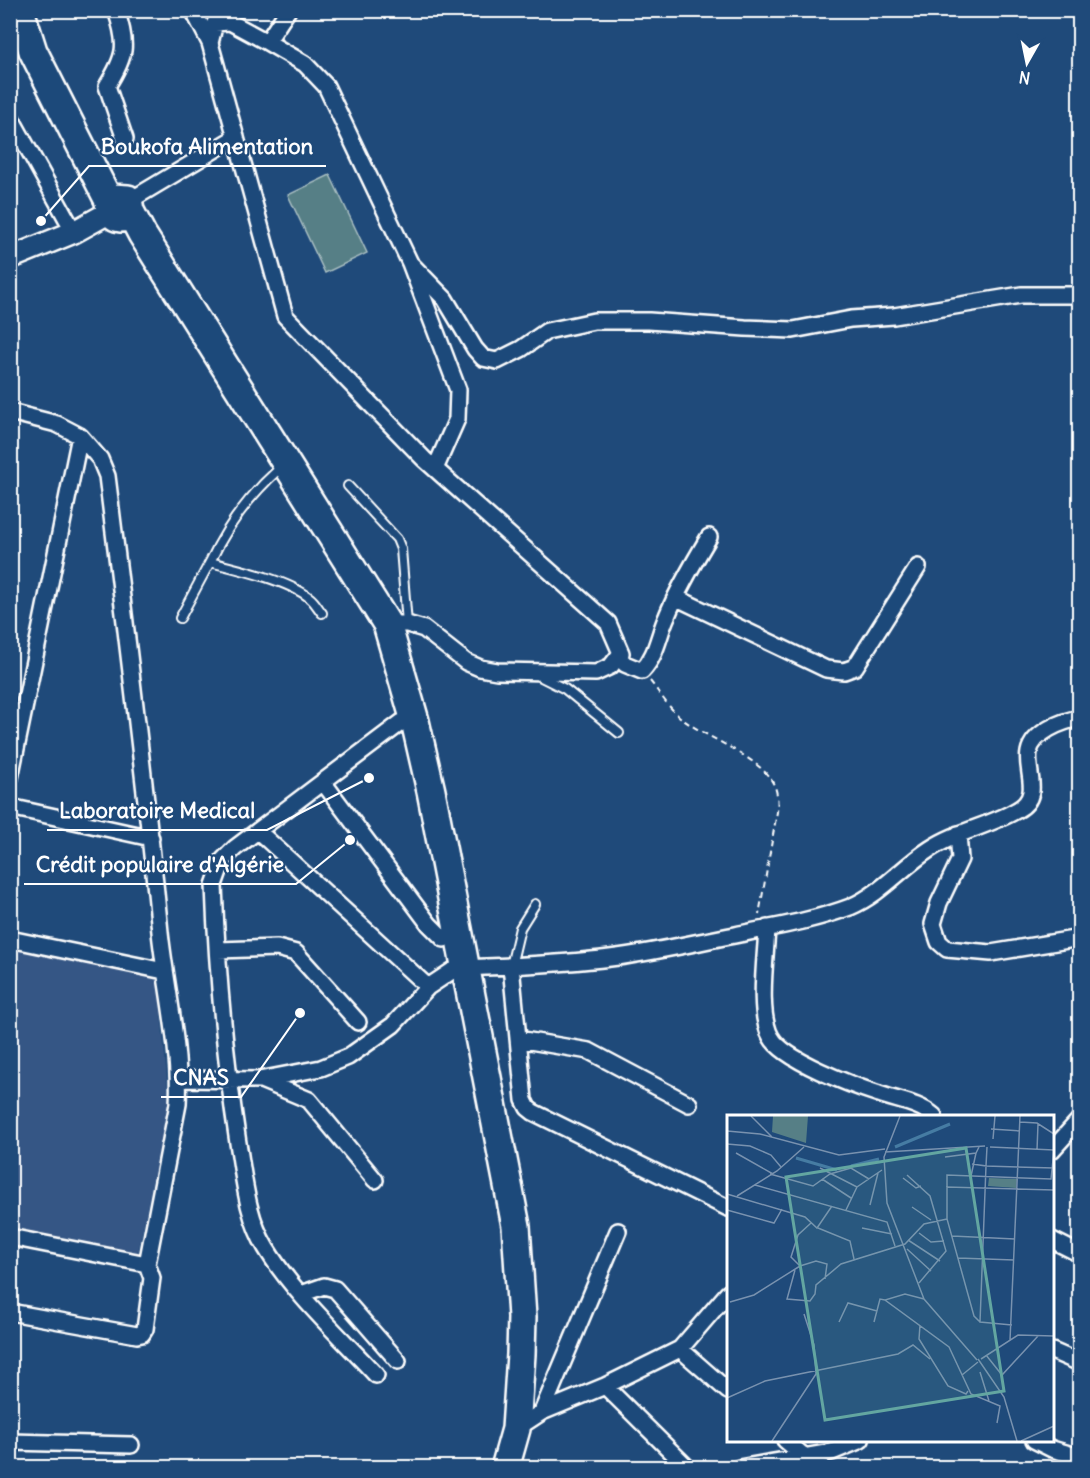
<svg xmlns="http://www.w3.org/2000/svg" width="1090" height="1478" viewBox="0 0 1090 1478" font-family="Delius,sans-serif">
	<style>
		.built { fill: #355785 }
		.green { fill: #567f86; stroke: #aabfc2; stroke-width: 1.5 }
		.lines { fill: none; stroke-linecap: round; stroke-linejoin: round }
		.lane-casing { stroke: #fff; stroke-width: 12 }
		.street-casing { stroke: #fff; stroke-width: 20 }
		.secondary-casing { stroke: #fff; stroke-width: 26 }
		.highway-casing { stroke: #fff; stroke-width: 32 }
		.path { stroke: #fff; stroke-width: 2; stroke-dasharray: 6 4.5; stroke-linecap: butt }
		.lane { stroke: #1f4a7a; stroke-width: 8 }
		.street { stroke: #1f4a7a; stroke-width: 15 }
		.secondary { stroke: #1f4a7a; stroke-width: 21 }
		.highway { stroke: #1f4a7a; stroke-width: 27 }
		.inset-river { fill: none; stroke: #467ca3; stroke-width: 3 }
		.inset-road { fill: none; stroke: #7992af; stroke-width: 1.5 }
		.view { fill: #63a6a1; fill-opacity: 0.15; stroke: #63a6a1; stroke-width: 3 }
		.inset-edge { fill: none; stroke: #fff; stroke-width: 3 }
		.leader { fill: none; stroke: #fff; stroke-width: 2 }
		.callout-dot { fill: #fff; stroke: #1f4a7a; stroke-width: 2 }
		.callout-label { font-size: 22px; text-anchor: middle; font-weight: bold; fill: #fff; stroke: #1f4a7a; stroke-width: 4.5; stroke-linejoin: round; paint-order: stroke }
	</style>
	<rect width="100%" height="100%" fill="#1f4a7a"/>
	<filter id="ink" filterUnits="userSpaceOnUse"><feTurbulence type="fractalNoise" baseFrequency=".0167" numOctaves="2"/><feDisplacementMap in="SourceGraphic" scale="12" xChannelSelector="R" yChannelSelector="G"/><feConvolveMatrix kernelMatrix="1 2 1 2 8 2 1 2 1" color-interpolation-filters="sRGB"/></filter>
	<g filter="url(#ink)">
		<path class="built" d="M10 948 158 978 169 1102 137 1258 11 1232Z"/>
		<path class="green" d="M330 175 367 253 325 273 288 195Z"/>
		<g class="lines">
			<defs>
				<path id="lane" d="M348 486 397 539 401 549 407 624
					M210 562C227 526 249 496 278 470
					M180 618 210 562C238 569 287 580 310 598 315 602 318 608 322 613
					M539 676 565 689 619 733
					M511 966 520 928 535 904"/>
				<path id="street" d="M116 10C128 45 126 56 107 86L125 139
					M193 10 210 43 285 316 424 459 608 623 621 653 611 666 596 673 497 671 480 668 466 662 424 629 407 624H387
					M267 42 288 10
					M210 43 215 23 230 22 267 42 305 64 326 86 410 263 458 390 457 419 435 469
					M10 116 74 232
					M129 201 236 137
					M410 263 445 299 475 349 483 358 497 361 521 349 547 331 594 321H649L745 328 793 330 851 319 894 316 1021 295H1080
					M10 412 57 424 80 436 10 778
					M677 598 826 669 844 671 855 667 918 567
					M621 653 620 658 625 664 642 671C657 655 658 636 667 616 678 589 694 562 709 537
					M323 782 429 924 444 939
					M10 807 151 838
					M259 832 428 987
					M958 834 960 859 939 903 933 924 939 942 947 949 991 953 1080 938
					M767 928C766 956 757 1013 771 1037 783 1060 854 1086 879 1094 898 1101 919 1103 934 1116
					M10 939 164 971
					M218 950 277 948 296 953 358 1022
					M511 966 524 1100 528 1108 533 1112 728 1208
					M518 1039 589 1051 689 1104
					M179 1079 259 1080 321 1068 348 1057 393 1025 428 987 452 971 465 968C513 966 562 964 610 958 651 953 693 943 735 935 773 927 813 921 850 907 881 894 902 867 930 849 957 831 990 826 1017 810 1043 796 1025 771 1029 752 1033 732 1062 721 1080 718
					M261 1080 309 1100 375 1180
					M1052 1150 1080 1119
					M10 1237 147 1264 178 1104C181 1049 166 988 160 932 145 780 126 628 107 476L100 459 80 436
					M1052 1240 1080 1254
					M301 1294 324 1286 335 1289 398 1361
					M10 1312 137 1335 142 1334 145 1329 152 1278 147 1264
					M680 1349 728 1391
					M1052 1351 1080 1363
					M376 1375C340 1336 293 1293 266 1248 247 1217 244 1178 238 1143 225 1058 217 971 214 885L223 860 235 848 402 722
					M605 1386 688 1468
					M542 1412 618 1231
					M516 1429 542 1412 605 1386 680 1349 728 1293
					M785 1440 805 1457 824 1468
					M1034 1440 1052 1449 1080 1457
					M10 1442 131 1445
					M739 1468 832 1452 861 1440"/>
				<path id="secondary" d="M10 258 74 232 110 212"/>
				<path id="highway" d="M20 10 33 51 109 201 110 212 116 217 121 218 130 211 128 199 112 198 109 201
					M130 211 142 234 387 624 415 721 431 791 516 1226 522 1317 521 1354 516 1429 505 1468"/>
			</defs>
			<use href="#lane" class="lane-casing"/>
			<use href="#street" class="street-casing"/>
			<use href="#secondary" class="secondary-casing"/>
			<use href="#highway" class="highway-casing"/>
			<path class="path" d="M650 681C659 692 668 707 680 717 704 738 761 756 774 785 778 793 778 803 777 812L759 915"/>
			<use href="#lane" class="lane"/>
			<use href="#street" class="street"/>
			<use href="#secondary" class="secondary"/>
			<use href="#highway" class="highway"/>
		</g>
	</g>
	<g transform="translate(727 1115)">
		<rect width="327" height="327" fill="#1f4a7a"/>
		<path d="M46 1H81L79 28 45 17ZM262 63 290 64 289 73 261 71Z" fill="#567f86"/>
		<path class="inset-river" d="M168 32 223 9M69 43 110 55M124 51 152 44"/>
		<path class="inset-road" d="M24 1 45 22M173 1 157 42 160 88 197 184 250 245M293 7 310 8 327 19M264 14 293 16M0 16 33 19 112 40 158 34M266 24 268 1M0 29 23 31 44 40 54 52M260 32 259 51 327 53M263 32 327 35M310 35 311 9M158 37 258 31M9 38 46 59M218 42 249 38 252 32M245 49 259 51 253 207 285 210M93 53 130 72M43 59 86 71 103 59 124 53 142 64M180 60 203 81 219 136 192 168M244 61 249 38M176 63 189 73 194 71M95 64 124 83M28 70 160 107 168 131M220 72V60L324 64 327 35M0 79 78 102 90 113 105 91M10 81 50 56 77 32M143 90 151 58M185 92 204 105M0 95 47 108 55 94M119 95 130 72 155 55M91 113 123 126 127 144M135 113 165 119M192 118 204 127 217 126M225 121 288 124M181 125 213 146M180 134 204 156M231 143 287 145M73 151 64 142 71 120 84 108M68 155 60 184 83 186 88 179 89 170 114 149 178 129 197 109 220 104M197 184 178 179 158 185 222 232 244 279 273 291 270 308M3 187 27 180 73 151 89 146 100 149 98 164M112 207 121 188 150 196M147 207 153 184 158 185M253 207 247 201 220 104V72L327 75M193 210 192 224 221 271 239 279 241 276M283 225 293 1M259 240 275 260 311 221M251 244 277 282 290 326M254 244 291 220 327 221M253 257 262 286M235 260 251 247M0 283 38 266 171 239 186 230 203 244M45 326 89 259 87 230 77 199M294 326 327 311"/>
		<path class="view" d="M239 33 277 276 98 305 59 62Z"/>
		<rect width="327" height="327" class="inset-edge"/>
	</g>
	<path class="leader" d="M41 221L89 166H326M369 778L267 830H47M350 840L296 884H24M300 1013L241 1097H161"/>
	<g class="callout-dot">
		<circle cx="41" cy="221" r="6"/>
		<circle cx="369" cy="778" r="6"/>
		<circle cx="350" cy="840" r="6"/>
		<circle cx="300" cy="1013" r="6"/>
	</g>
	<g class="callout-label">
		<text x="207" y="154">Boukofa Alimentation</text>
		<text x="157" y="818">Laboratoire Medical</text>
		<text x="160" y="872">Crédit populaire d'Algérie</text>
		<text x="201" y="1085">CNAS</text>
	</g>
	<rect width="1090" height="1478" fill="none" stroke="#1f4a7a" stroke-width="36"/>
	<rect x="18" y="18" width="1054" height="1442" fill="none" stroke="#fff" stroke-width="2" filter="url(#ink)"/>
	<g transform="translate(1027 63) rotate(189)" stroke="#1f4a7a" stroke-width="4.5" paint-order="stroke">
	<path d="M0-4.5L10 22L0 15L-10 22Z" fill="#ffffff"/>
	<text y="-9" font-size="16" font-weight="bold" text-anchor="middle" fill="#ffffff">N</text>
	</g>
</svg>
